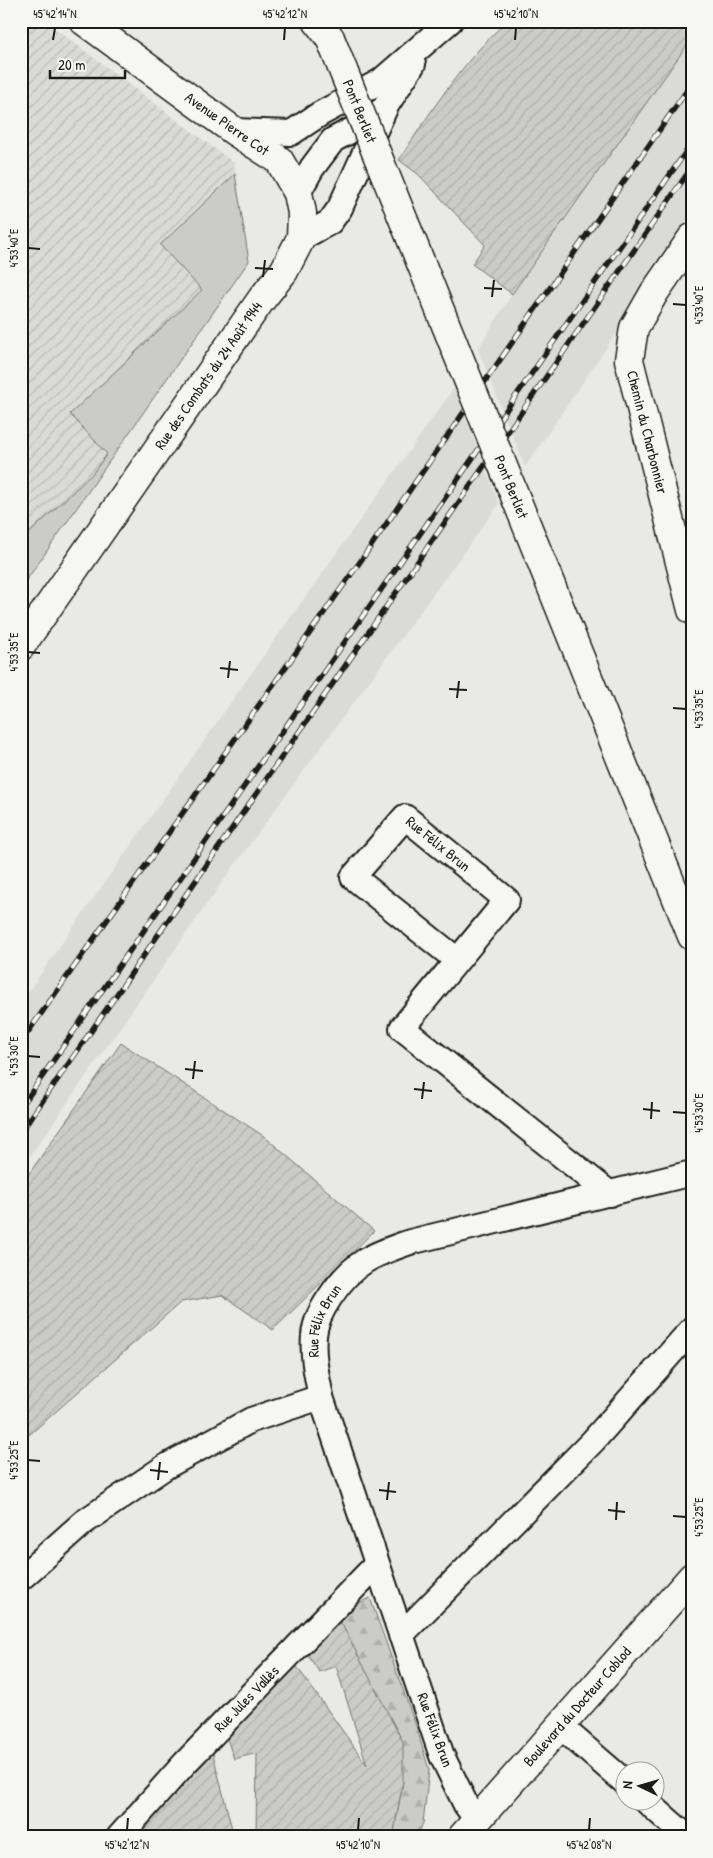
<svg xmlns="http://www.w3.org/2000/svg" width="713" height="1858" viewBox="0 0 713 1858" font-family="'Patrick Hand',sans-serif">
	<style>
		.built { fill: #dadad6 }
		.industrial { fill: url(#industrial-furrows) }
		.grass { fill: #cbcbc7; stroke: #747472 }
		.forest { fill: url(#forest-firs); stroke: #747472 }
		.garden { fill: url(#garden-furrows); stroke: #747472 }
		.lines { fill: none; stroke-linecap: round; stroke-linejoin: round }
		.minor-casing { stroke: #1c1c1c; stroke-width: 28 }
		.tertiary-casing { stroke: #1c1c1c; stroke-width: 31 }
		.minor { stroke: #f6f6f2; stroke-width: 24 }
		.tertiary { stroke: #f6f6f2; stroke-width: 28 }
		.rail-casing { stroke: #1c1c1c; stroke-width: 5.5 }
		.rail { stroke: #f6f6f2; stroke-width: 4; stroke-dasharray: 11; stroke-linecap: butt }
		.tertiary-bridge-casing { stroke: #1c1c1c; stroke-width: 31; stroke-linecap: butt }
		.tertiary-bridge { stroke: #f6f6f2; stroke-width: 28 }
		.ticks { fill: none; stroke: #1c1c1c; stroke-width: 2 }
		.labels { text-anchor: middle; stroke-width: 4; stroke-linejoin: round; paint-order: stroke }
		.street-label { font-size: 15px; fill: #1c1c1c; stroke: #f6f6f2 }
		.neatline { fill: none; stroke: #1c1c1c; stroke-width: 2 }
		.ticks-label { font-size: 12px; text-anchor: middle; fill: #1c1c1c }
	</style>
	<defs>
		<pattern id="industrial-furrows" width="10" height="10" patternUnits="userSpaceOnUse" patternTransform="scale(1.25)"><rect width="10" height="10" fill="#dadad6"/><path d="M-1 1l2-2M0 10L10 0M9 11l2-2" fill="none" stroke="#babab7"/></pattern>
		<pattern id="forest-firs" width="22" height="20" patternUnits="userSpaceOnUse" patternTransform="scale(1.25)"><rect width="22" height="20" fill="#cbcbc7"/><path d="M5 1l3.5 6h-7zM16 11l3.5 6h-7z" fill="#aeaeaa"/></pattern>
		<pattern id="garden-furrows" width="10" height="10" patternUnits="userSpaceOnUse" patternTransform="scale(1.25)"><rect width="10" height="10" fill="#cbcbc7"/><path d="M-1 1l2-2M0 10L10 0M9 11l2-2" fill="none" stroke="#aeaeaa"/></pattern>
	</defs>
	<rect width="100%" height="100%" fill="#e9e9e5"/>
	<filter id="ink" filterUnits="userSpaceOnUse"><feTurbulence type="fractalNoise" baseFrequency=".02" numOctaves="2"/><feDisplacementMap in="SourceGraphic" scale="10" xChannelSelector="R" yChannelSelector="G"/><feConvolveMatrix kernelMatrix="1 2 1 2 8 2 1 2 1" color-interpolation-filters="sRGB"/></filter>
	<g filter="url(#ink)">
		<path class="built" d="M692 38V222L525 467 478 349 512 294Z
			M454 388 499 504 223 881 21 1169V1002L274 641Z"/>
		<path class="industrial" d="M21 21H45L234 163 249 261 21 588Z"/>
		<path class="grass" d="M235 174 249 261 21 588V541L93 473 107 454 70 414 202 290 160 245Z"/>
		<path class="forest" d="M370 1598 417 1729 429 1770 423 1823 417 1837H393L403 1781 336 1613Z"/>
		<path class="garden" d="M507 21H692V38L512 294 472 264 485 245 418 174 399 160C431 111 463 61 507 21Z
			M121 1043 265 1137 374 1231 273 1330 222 1295 181 1302 21 1442V1185Z
			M336 1613 403 1742V1781L393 1837H256L257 1753 234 1759 225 1733 292 1660 367 1765 336 1666 319 1672 305 1650Z
			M211 1746 234 1837H146L141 1828Z"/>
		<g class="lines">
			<defs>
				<g id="minor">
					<path d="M234 131 291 133 320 114 381 81 450 21"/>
					<path d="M298 193 312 168 333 140 369 121 379 112"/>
					<path d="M301 238 330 222 340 208 386 106 413 64"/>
					<path id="s1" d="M457 960 353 877 405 817 507 900 402 1028 610 1194"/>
					<path d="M21 1578 84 1522 165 1467 251 1420 321 1397"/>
					<path d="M401 1635 593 1441 692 1329"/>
					<path d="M560 1726 626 1783"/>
					<path d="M645 1800 687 1837"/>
					<path id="s2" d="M477 1820 466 1805 442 1756 321 1397C317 1377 312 1356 314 1336 315 1321 322 1309 330 1297 353 1262 372 1255 410 1242L692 1173"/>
					<path id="s3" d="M119 1837 185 1763 376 1565"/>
				</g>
				<g id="tertiary">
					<path d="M317 21 330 38"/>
					<path id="s4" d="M692 238 654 293 634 328 629 360 692 610"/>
					<path d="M517 501 692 936"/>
					<path id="s5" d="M21 646 261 300 284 271 301 238 302 213 298 193 279 160 234 131 84 21"/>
					<path id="s6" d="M462 1837 692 1577"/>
				</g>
			</defs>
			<use href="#minor" class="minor-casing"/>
			<use href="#tertiary" class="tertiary-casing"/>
			<use href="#minor" class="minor"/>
			<use href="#tertiary" class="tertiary"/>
			<defs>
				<path id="rail" d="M21 1042 362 559 692 83
					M21 1107 692 143
					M21 1132 692 167"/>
			</defs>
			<use href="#rail" class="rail-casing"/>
			<use href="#rail" class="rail"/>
			<defs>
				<g id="tertiary-bridge">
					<path id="s7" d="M330 38 517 501"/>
				</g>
			</defs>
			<use href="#tertiary-bridge" class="tertiary-bridge-casing"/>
			<use href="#tertiary-bridge" class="tertiary-bridge"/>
		</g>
	</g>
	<path class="ticks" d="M53 40 55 28M284 40 285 28M515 40 516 28M28 248 40 249M255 268 273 269M263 277 265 260M484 288 502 289M492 297 494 280M673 304 686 305M28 652 40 653M220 668 238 670M228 678 230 661M449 689 467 690M457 698 459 681M673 708 686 709M28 1056 40 1057M185 1069 203 1071M193 1079 195 1061M414 1089 432 1091M422 1099 424 1082M643 1109 660 1111M673 1112 686 1113M651 1119 652 1102M28 1460 40 1461M150 1470 168 1472M158 1480 160 1462M379 1490 396 1492M387 1500 389 1482M608 1510 625 1512M673 1516 686 1517M616 1520 617 1502M127 1830 128 1818M358 1830 359 1818M589 1830 590 1818"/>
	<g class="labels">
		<g class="street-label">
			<text dy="5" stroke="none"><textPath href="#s7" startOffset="79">Pont Berliet</textPath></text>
			<text transform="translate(227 124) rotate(35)" y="5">Avenue Pierre Cot</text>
			<text dy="5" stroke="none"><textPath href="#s5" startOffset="329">Rue des Combats du 24 Août 1944</textPath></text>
			<text dy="5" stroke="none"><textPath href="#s4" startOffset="214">Chemin du Charbonnier</textPath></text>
			<text transform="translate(511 487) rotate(68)" y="5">Pont Berliet</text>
			<text dy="5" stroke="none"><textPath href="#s1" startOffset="255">Rue Félix Brun</textPath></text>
			<text dy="5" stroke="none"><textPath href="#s2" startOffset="531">Rue Félix Brun</textPath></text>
			<text dy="5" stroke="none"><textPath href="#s3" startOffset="188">Rue Jules Vallès</textPath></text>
			<text dy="5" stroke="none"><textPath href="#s6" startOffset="174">Boulevard du Docteur Coblod</textPath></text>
			<text transform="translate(435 1730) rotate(70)" y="5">Rue Félix Brun</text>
		</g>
	</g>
	<rect width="713" height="1858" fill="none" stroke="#f6f6f2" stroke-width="55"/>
	<g transform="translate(640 1786) rotate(275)"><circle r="24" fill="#f6f6f2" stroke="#9f9f9c"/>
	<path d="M0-4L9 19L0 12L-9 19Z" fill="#1c1c1c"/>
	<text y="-8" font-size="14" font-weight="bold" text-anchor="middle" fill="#1c1c1c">N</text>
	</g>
	<path d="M50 70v8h75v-8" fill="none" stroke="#1c1c1c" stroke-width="2.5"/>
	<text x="58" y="70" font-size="15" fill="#1c1c1c" stroke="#f6f6f2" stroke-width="4" paint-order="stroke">20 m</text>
	<rect x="28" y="28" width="658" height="1802" class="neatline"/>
	<g class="ticks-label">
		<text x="55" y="18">45°42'14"N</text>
		<text x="285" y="18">45°42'12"N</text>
		<text x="516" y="18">45°42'10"N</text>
		<text transform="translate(14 248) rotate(-90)" y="4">4°53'40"E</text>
		<text transform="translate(699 305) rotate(-90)" y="4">4°53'40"E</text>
		<text transform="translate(14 652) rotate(-90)" y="4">4°53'35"E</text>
		<text transform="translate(699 709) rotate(-90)" y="4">4°53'35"E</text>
		<text transform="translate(14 1056) rotate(-90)" y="4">4°53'30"E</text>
		<text transform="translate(699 1113) rotate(-90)" y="4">4°53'30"E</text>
		<text transform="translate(14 1460) rotate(-90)" y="4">4°53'25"E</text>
		<text transform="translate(699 1517) rotate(-90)" y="4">4°53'25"E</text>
		<text x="127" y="1849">45°42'12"N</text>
		<text x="358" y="1849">45°42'10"N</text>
		<text x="589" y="1849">45°42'08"N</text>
	</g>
</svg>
